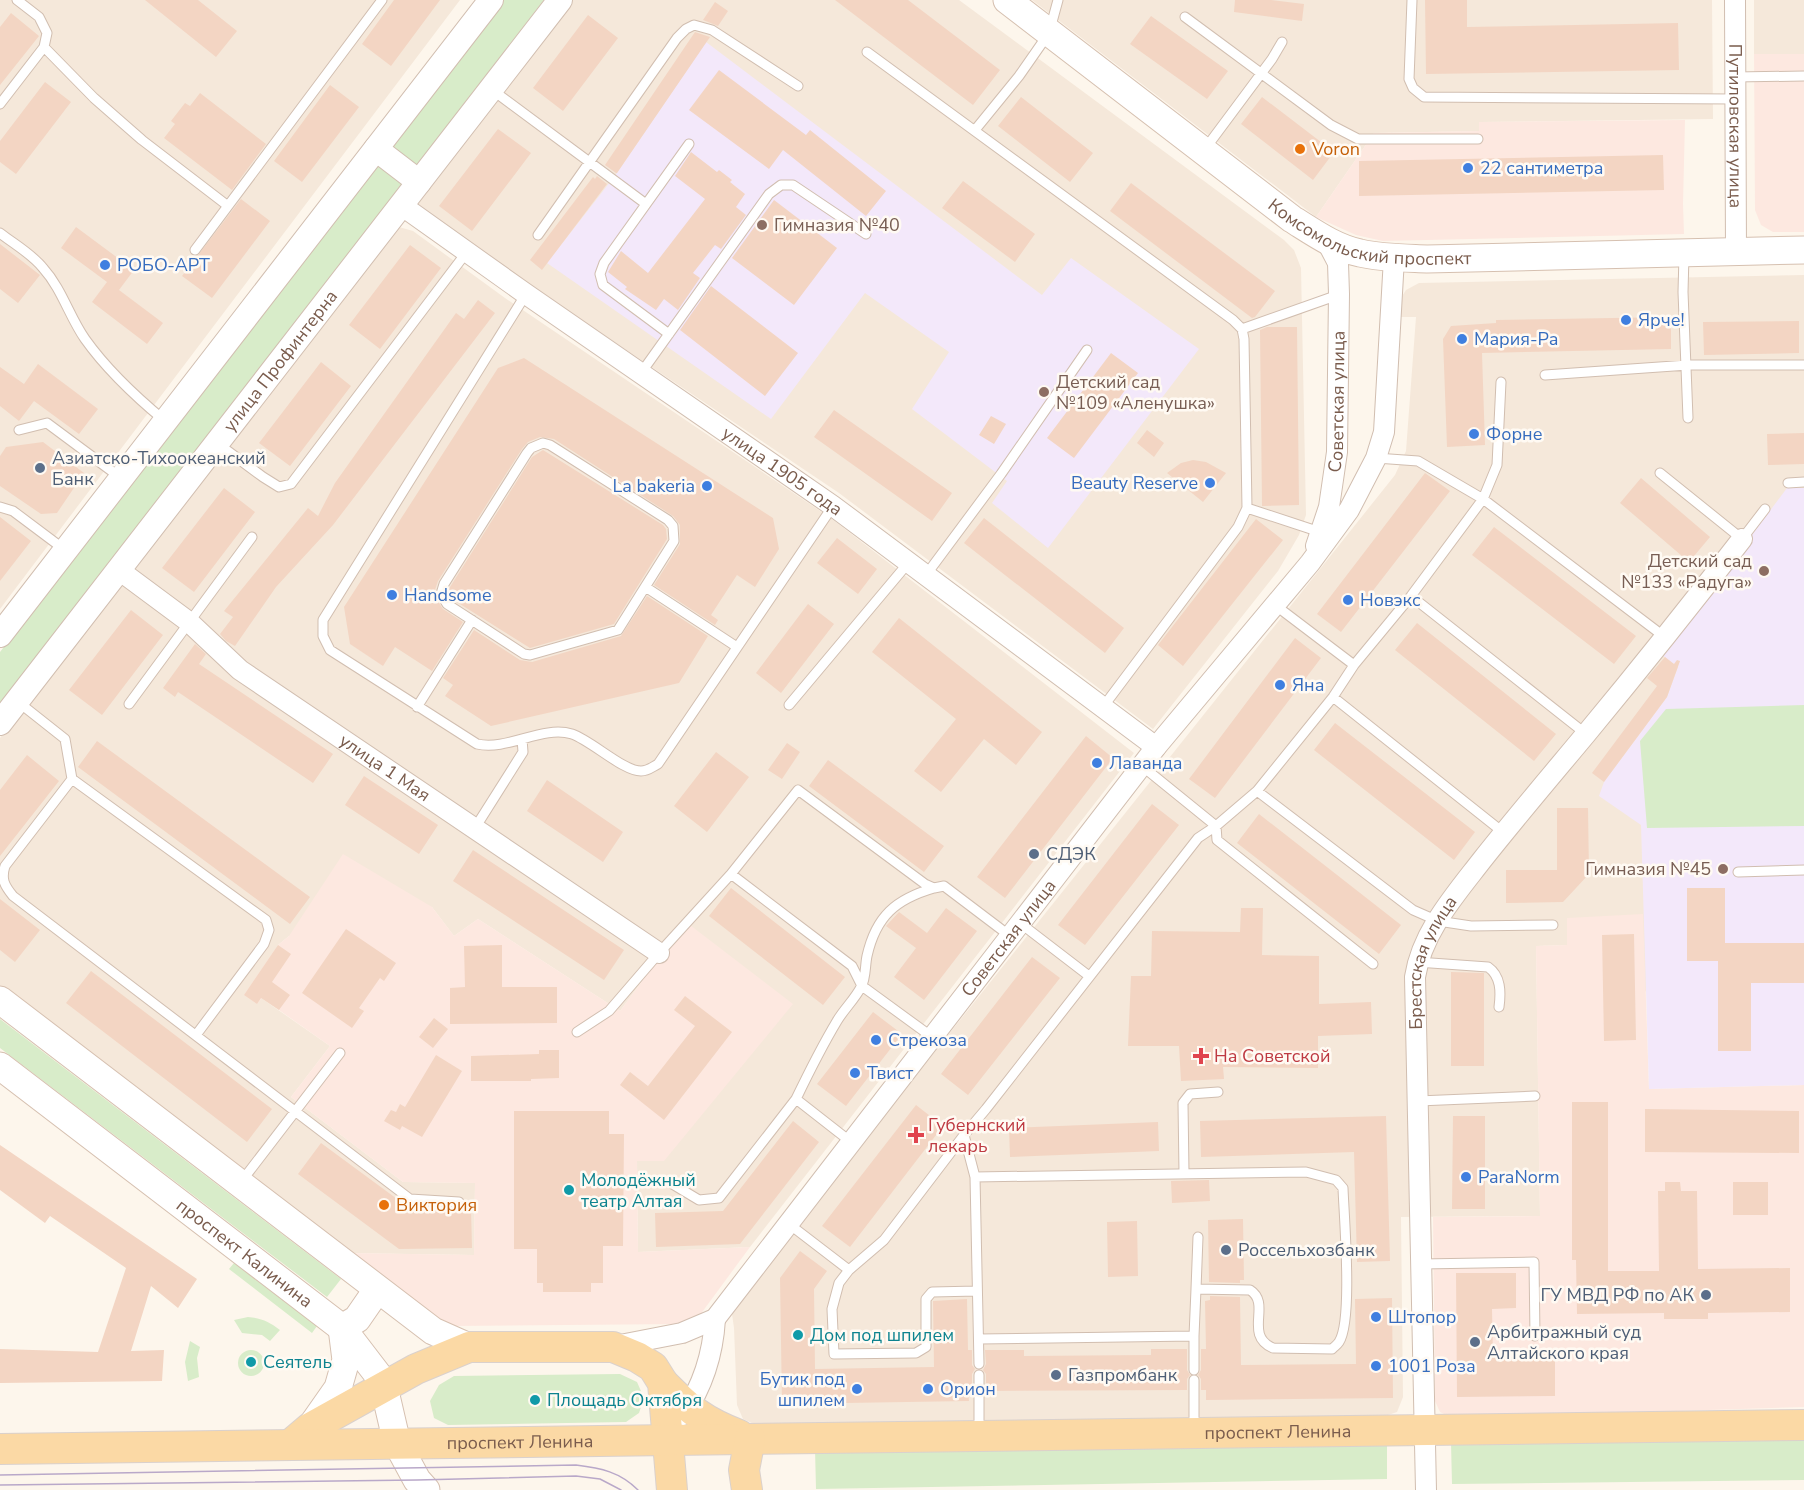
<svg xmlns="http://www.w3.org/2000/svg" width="1804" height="1490" viewBox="0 0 1804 1490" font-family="'Nunito Sans',sans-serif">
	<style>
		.residential { fill: #f5e8da }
		.commercial { fill: #fde8e0 }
		.education { fill: #f3e8fa }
		.green { fill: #d8ecc9 }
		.building { fill: #f3d5c3 }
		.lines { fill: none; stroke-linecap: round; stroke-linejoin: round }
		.service-casing { stroke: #d1beb0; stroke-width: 11 }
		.minor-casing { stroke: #d1beb0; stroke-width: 22 }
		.tertiary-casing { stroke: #d1beb0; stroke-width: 26 }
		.secondary-casing { stroke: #d6c0b0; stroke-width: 29 }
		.primary-casing { stroke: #dad1cd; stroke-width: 32 }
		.service { stroke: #fff; stroke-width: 9 }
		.minor { stroke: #fff; stroke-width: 20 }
		.tertiary { stroke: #fff; stroke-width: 24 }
		.secondary { stroke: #fff; stroke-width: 27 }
		.primary { stroke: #fbd9a5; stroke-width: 30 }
		.tram { stroke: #b9a8c9; stroke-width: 1.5 }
		.food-dot { fill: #e8710a; stroke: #fffaf3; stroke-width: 2 }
		.shop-dot { fill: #3f7fe0; stroke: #fffaf3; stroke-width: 2 }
		.education-dot { fill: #8d6e63; stroke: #fffaf3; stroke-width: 2 }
		.service-dot { fill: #5c6f8a; stroke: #fffaf3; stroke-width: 2 }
		.health-dot { fill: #e0444e; stroke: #fffaf3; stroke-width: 2 }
		.culture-dot { fill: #0f9aa8; stroke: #fffaf3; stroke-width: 2 }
		.labels { text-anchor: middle; stroke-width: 5; stroke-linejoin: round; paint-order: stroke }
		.street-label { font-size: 18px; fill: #7a5c4d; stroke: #fffaf3 }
		.food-label { font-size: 18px; fill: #c56008; stroke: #fffaf3; text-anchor: start }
		.shop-label { font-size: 18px; fill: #366cbe; stroke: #fffaf3; text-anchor: start }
		.education-label { font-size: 18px; fill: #785e54; stroke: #fffaf3; text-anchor: start }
		.service-label { font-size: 18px; fill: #4e5e75; stroke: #fffaf3; text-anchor: start }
		.health-label { font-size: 18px; fill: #be3a42; stroke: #fffaf3; text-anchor: start }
		.culture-label { font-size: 18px; fill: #0d838f; stroke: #fffaf3; text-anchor: start }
	</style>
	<rect width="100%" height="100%" fill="#fdf6ec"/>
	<path class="residential" d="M0 0H460L0 609Z
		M568 0H959L1284 240 1294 250 1301 268 1306 515 1299 535 1278 571 1153 729 839 493 418 210 415 200Z
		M1032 0H1712L1713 119 1480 122 1479 131 1374 133 1316 217Z
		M1754 0H1804V54H1754Z
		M399 227 413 231 505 298 832 519 1134 753 750 1247 638 1252 637 1161 686 922 620 1011 478 919 454 936 432 907 289 936 278 945 261 998 330 1046 291 1097 403 1182 475 1183 474 1255 345 1253 0 989V738L386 233Z
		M1804 275V1085L1567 945 1536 946 1540 1216 1401 1217 1403 1397 1397 1412 1382 1417 765 1425 752 1423 743 1419 737 1405 734 1328 731 1307 1395 475 1406 451 1416 317H1399V301L1406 290 1419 283Z"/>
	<path class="commercial" d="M1754 54H1804V232H1773L1761 225 1755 210Z
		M1685 120 1683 204 1684 234 1383 241 1356 235 1316 217 1374 133 1479 131V122Z
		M343 854 432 907 454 936 478 919 620 1011 686 922 793 1004 664 1161H637L638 1252 750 1247 700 1315 683 1324 450 1326 345 1253 474 1255 475 1183 403 1182 291 1097 330 1046 262 998 257 1004 244 995 278 945 289 936Z
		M1643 914 1649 1089 1804 1085V1407L1452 1418 1440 1412 1435 1401 1433 1217 1540 1216 1536 946 1567 945V918Z"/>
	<path class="education" d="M706 42 1042 295 1071 258 1199 349 1048 548 992 503 1007 481 912 409 949 352 865 293 771 419 547 263 617 173Z
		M1787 488H1804V1085L1649 1089 1641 825 1599 796 1604 782 1667 697 1678 667 1662 655Z"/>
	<path class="green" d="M504 0H544L0 705V652Z
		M1804 705V826L1647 828 1640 741 1666 709Z
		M0 1019 341 1279 327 1297 0 1048Z
		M234 1263 317 1326 312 1333 229 1269Z
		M248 1317C261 1318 270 1322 280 1330L270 1341 262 1335 242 1333 234 1320Z
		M190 1341 200 1347 197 1358 199 1377 188 1381 185 1362Z
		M238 1363a13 13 0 1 1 26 0a13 13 0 1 1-26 0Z
		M620 1374 637 1382 644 1398 639 1413 626 1422 448 1425 434 1418 430 1401 439 1385 454 1376Z
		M1804 1438V1480L1452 1484 1451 1443Z
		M1387 1439V1479L816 1489 815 1449Z"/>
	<path class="building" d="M145 0H198L237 31 216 57Z
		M394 0H440L391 66 362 44Z
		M835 0H908L1000 70 973 105Z
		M1235 0H1271L1304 4 1302 21 1234 12Z
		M1425 0H1467V27L1678 23 1679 70 1426 74Z
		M715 2 728 11 718 26 703 20Z
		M11 13 39 36 0 85V27Z
		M588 15 618 38 563 111 533 88Z
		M1151 16 1228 71 1207 99 1130 44Z
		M695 32 710 37 617 173H616L605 165Z
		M719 70 806 135 810 130 886 191 866 216 783 150 769 169 689 110Z
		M45 82 71 102 16 174 0 162V141Z
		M330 85 359 107 302 182 274 161Z
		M200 93 266 144 232 190 164 138 175 124 171 121 185 103 190 106Z
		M1021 97 1093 153 1070 182 998 126Z
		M1262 97 1334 152 1313 180 1241 124Z
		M498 129 531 153 472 231 439 206Z
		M691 152 717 172 719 170 732 180 730 182 745 194 736 207 746 215 721 249 715 245 693 273 700 278 678 310 664 299 656 310 625 289 627 287 608 272 621 251 648 273 705 199 675 176Z
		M1663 155 1664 190 1359 196V161Z
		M597 176 607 184 542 270 530 260 593 177 595 179Z
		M963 181 1035 234 1015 262 942 208Z
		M1131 183 1275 291 1255 317 1252 318 1110 211Z
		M241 199 270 221 212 298 182 276Z
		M774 200 837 248 794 305 732 258Z
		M76 227 134 270 119 290 163 323 147 344 92 302 107 282 61 248Z
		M0 244 40 275 18 303 0 289Z
		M410 245 441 268 380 349 349 325Z
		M711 286 798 353 765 396 680 330Z
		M478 300 495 313 333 525 276 587 235 646 226 641 220 634 233 617 224 611 308 508 318 516 335 483 456 313 464 319Z
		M1671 317V349L1482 353 1485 445 1447 447 1443 339 1451 326 1496 323V320Z
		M1799 321V353L1704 355 1703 322Z
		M1267 327H1297L1299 505 1262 506 1260 330Z
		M1111 353 1138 373 1074 458 1047 438Z
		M524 358 773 518 779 549 755 587 737 575 711 615 718 620 715 625 654 585 680 544V525L673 516 554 439 540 437 528 442 522 449 438 581 434 593 435 597 443 609 463 622 432 671 395 647 383 666 350 644 344 607 498 368Z
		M321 362 351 386 290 466 259 443Z
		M38 364 98 409 79 434 34 401 19 421 0 406V367L24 384Z
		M834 410 952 493 932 521 814 437Z
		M991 416 1006 424 994 444 979 435Z
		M1147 430 1164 443 1154 457 1137 443Z
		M1804 433V464L1768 465 1767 434Z
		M43 442 84 473 57 513 41 514 0 486V456L6 447Z
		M543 450 663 525 666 529 667 539 614 624 530 648 452 599 448 593 450 587 532 457Z
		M1193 460 1206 462 1226 473 1203 502 1167 473 1181 463Z
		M1425 473 1450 491 1341 632 1317 614Z
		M1641 478 1710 537 1689 562 1620 503Z
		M224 488 255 512 194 592 162 568Z
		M0 517 31 541 0 581Z
		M984 518 1124 628 1105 653 964 543Z
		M1256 519 1283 540 1183 666 1158 645Z
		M1494 527 1636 636 1614 664 1472 555Z
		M837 538 877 569 858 594 817 563Z
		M647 596 708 636 679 683 491 726 445 696 453 685 443 678 474 630 520 660 532 662 621 636Z
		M808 604 834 624 781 693 756 673Z
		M131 610 163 635 102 715 69 690Z
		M899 618 1042 732 1016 765 984 739 941 792 914 771 956 719 872 652Z
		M1417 623 1556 734 1534 761 1395 650Z
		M1295 638 1321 658 1215 798 1189 779Z
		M195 644 206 654 199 664 333 754 313 783 178 692 175 697 163 688Z
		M1665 657 1674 664 1677 660 1680 661 1667 697 1604 782 1592 773 1657 686 1647 678Z
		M1335 723 1475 832 1454 860 1314 750Z
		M1086 736 1113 758 1005 898 977 877Z
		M97 741 310 897 290 924 78 767Z
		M787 743 800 752 782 779 768 770Z
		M716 752 749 777 707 832 674 806Z
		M27 755 59 781 0 856V790Z
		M828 760 944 846 924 872 809 786Z
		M364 776 438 825 419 854 345 805Z
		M547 780 623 832 603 862 527 811Z
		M1152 804 1179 825 1085 945 1058 925Z
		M1557 808H1588L1589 874 1563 902 1506 903V870H1557Z
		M1259 814 1401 925 1379 954 1237 843Z
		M473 850 624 950 604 980 453 881Z
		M731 888 845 977 823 1005 709 916Z
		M1687 888H1725V943H1804V983H1751V1051H1718V961H1687Z
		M0 899 40 930 15 962 0 950Z
		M946 908 977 931 924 1000 894 977 916 948 886 926 899 912 927 933Z
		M1241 908H1263L1262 955 1319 956V1004L1371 1002 1372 1034 1318 1036V1068L1223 1067 1224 1079 1181 1081 1179 1046H1128L1131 976H1151L1152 931 1240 932Z
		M346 929 396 963 384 981 380 978 359 1008 364 1011 352 1028 302 993Z
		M1634 934 1636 1040 1604 1041 1602 935Z
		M278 945 291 954 272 982 290 995 279 1010 261 998 257 1004 244 995Z
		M502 945V987H557V1023L450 1024V988L465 987 464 946Z
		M1032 957 1060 978 968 1095 941 1074Z
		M91 971 272 1109 247 1142 66 1003Z
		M1451 972 1484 973V1066H1451Z
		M685 996 732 1032 664 1120 620 1085 630 1072 648 1086 695 1026 674 1010Z
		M873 1012 902 1034 846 1106 817 1084Z
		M434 1018 448 1029 433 1048 419 1037Z
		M539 1050H559V1078L531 1079V1081H471V1056L539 1054Z
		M436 1055 462 1071 422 1137 402 1126 400 1130 384 1121 391 1110 396 1112 400 1104 405 1107Z
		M1572 1102H1608V1271H1659L1658 1191H1665V1182H1680L1681 1191H1697L1698 1269 1790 1268V1312L1708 1313V1319H1664V1313L1577 1314 1576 1260H1572Z
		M916 1105 943 1126 850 1247 822 1226Z
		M1645 1109 1799 1111V1153L1645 1152Z
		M514 1111H609V1134H624L623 1246H603V1283H591V1292H543V1283H537V1249H514Z
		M1386 1116 1390 1261 1357 1262 1354 1152 1201 1157 1200 1121Z
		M1453 1116H1485V1209H1452Z
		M793 1121 819 1142 740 1244 656 1247 655 1213 723 1211Z
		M1158 1122 1159 1151 1010 1157 1009 1128Z
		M321 1143 412 1210 471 1209 472 1248 399 1249 298 1174Z
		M0 1145 197 1279 178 1308 151 1286 131 1351 164 1350 162 1381 0 1383V1349L98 1352 126 1268 50 1216 45 1223 0 1190Z
		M1209 1180 1210 1201 1172 1203 1171 1181Z
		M1733 1182H1768V1215H1733Z
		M1243 1219 1244 1280H1240V1283L1209 1282 1208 1220Z
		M1137 1221 1138 1276 1108 1277 1107 1222Z
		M800 1251 827 1271 814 1289 815 1369 934 1367 933 1301 967 1299 968 1350H972V1365L975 1369 972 1374V1391H968L969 1401 782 1404 780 1278Z
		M1456 1273H1516V1308L1492 1309 1493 1357H1555V1396L1457 1397Z
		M1210 1296 1240 1297 1241 1365 1356 1364 1355 1299 1392 1298 1393 1398 1206 1400V1390H1201V1379L1198 1375 1201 1370V1349H1206L1205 1301 1210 1300Z
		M1151 1349H1187V1370L1190 1375 1187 1379V1390L986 1391V1374L983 1370 986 1364 985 1350H1024V1356L1151 1355Z"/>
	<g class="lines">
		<defs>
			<path id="service" d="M1412 0 1409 79 1413 88 1424 97 1734 99
				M1185 17 1331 125 1358 139H1478
				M44 47 94 98 142 140 228 206
				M867 52 1233 320 1242 329 1244 339 1247 508 1238 527 1103 707
				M1735 77 1804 76
				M491 89 646 204
				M0 104 44 47 47 33 39 17 17 0
				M975 130 1019 76 1049 33 1058 0
				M1205 149 1272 59 1282 42
				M0 233C14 244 32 254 43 268 62 289 69 316 85 339 107 370 136 397 165 421
				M538 235 677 38 686 29 694 25 712 30 798 86
				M195 250 382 0
				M1684 255 1683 292 1688 418
				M526 294 323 620V636L330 650 477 744C508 751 542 725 572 734 592 741 623 771 641 771 648 771 652 767 658 764L833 506
				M1242 329 1338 295
				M669 334 603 285 600 274 604 263 689 144
				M641 373 769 194 781 185H793L866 234
				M1545 375 1688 365H1804
				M19 430 47 423 121 478
				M217 443 263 477 279 487 291 484 466 253
				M543 443 550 445 668 520 673 526 674 541 618 630 530 655 524 654 447 604 441 594 444 584 527 453 531 448Z
				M1376 458 1418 461 1483 499 1666 638
				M1660 473 1742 539 1765 509
				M1788 483 1804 482
				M0 507 13 511 65 550
				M1247 508 1320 532
				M926 575 1001 474 1087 350
				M647 588 737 647
				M1411 596 1586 734
				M1275 605 1354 665
				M1333 697 1504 833
				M17 701 65 739 72 779 266 920 269 930 264 944 196 1035
				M129 704 252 537
				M789 705 909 562
				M417 707 472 620
				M1142 766 1216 826 1217 840 1373 964
				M72 779 5 866C1 879 4 885 13 896L410 1199 459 1202
				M1257 791 1413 910 1438 921 1471 926 1553 925
				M475 828 523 752 522 739
				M1738 872 1804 870
				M731 874 852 966 862 986 932 1037
				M1020 923 1089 976
				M1417 962 1488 967C1501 976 1501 992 1499 1007
				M577 1032 609 1011 659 953 731 874 798 790 925 884 934 888 944 886 1010 936
				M796 1099C809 1072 822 1046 837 1021 844 1009 855 999 861 987 866 979 865 965 867 956 876 916 896 899 934 888
				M1418 1101 1535 1096
				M964 1135 975 1177 1306 1172 1336 1180 1343 1188C1344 1217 1353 1321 1339 1342 1337 1345 1335 1346 1332 1349L1273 1348C1243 1335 1272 1304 1250 1290L1196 1289 1194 1336 979 1339
				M1184 1173 1183 1103 1190 1094 1218 1092
				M975 1177 979 1364
				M241 1182 340 1053
				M669 1182 699 1200 719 1198 796 1099 851 1142
				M789 1224 849 1270
				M1421 1264 1534 1262 1535 1336
				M1196 1289 1198 1237
				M977 1291 932 1292 926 1299V1347L916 1353 834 1354 832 1309 839 1283 849 1270 884 1240 964 1135 986 1109 1198 838 1216 826 1257 791 1333 697 1354 665 1411 596 1483 499 1497 465 1501 382
				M1194 1370V1336
				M979 1375V1433
				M1194 1431V1380"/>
			<g id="minor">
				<path id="s1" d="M1735 0 1736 252"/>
				<path id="s2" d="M401 205 526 294 833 506 1156 747"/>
				<path id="s3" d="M1316 546 1329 507 1337 452 1339 294 1338 263 1326 240"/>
				<path id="s4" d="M119 570 189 622 240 670 659 953"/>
				<path id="s5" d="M615 1346 682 1333 715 1319 1156 747 1310 563 1349 510 1376 458 1384 432 1394 258"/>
				<path d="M683 1415C703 1386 713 1354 715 1319"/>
				<path id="s6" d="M1426 1490 1415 977C1422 932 1455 895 1482 860 1516 817 1551 776 1586 734 1639 670 1691 605 1742 539"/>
			</g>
			<g id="tertiary">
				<path d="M376 149 419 182"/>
				<path d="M0 635 491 0"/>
				<path id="s7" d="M0 723 560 0"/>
			</g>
			<g id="secondary">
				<path id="s8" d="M1007 0 1292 219C1313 232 1335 248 1360 253 1381 258 1405 258 1427 259L1804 250"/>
				<path d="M0 1000 433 1331 469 1347"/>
				<path id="s9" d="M0 1066 342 1328 378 1375 384 1387 397 1443 417 1480 426 1490"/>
				<path d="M342 1328 357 1319 377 1290"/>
				<path d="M310 1428 338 1388 346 1360 342 1328"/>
			</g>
			<g id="primary">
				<path d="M663 1383C690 1410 703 1421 739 1435"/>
				<path d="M290 1445 310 1428 416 1369 469 1347H613L637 1357 653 1367 663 1383 672 1490"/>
				<path id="s10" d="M0 1449 1804 1425"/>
				<path d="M747 1490 744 1470 750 1439"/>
			</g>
		</defs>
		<use href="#service" class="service-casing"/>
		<use href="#minor" class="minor-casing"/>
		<use href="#tertiary" class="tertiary-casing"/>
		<use href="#secondary" class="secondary-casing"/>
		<use href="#primary" class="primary-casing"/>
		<use href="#service" class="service"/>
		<use href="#minor" class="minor"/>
		<use href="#tertiary" class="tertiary"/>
		<use href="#secondary" class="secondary"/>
		<use href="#primary" class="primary"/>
		<path class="tram" d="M0 1475 576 1465C601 1468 620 1472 638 1490
			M0 1485 417 1480 576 1476 600 1479 621 1490"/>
	</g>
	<g class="food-dot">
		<circle cx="1300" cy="149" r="6"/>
		<circle cx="384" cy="1205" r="6"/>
	</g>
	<g class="shop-dot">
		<circle cx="1468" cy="168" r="6"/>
		<circle cx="105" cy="265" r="6"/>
		<circle cx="1626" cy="320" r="6"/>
		<circle cx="1462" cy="339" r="6"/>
		<circle cx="1474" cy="434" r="6"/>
		<circle cx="1210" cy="483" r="6"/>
		<circle cx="707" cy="486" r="6"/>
		<circle cx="392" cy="595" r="6"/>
		<circle cx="1348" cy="600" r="6"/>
		<circle cx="1280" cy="685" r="6"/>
		<circle cx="1097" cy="763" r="6"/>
		<circle cx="876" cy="1040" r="6"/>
		<circle cx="855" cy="1073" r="6"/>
		<circle cx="1466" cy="1177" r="6"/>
		<circle cx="1376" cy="1317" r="6"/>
		<circle cx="1376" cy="1366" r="6"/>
		<circle cx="857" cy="1389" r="6"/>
		<circle cx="928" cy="1389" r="6"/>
	</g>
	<g class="education-dot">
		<circle cx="762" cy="225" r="6"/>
		<circle cx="1044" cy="392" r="6"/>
		<circle cx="1764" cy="571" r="6"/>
		<circle cx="1723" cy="869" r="6"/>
	</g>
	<g class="service-dot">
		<circle cx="40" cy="468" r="6"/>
		<circle cx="1034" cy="854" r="6"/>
		<circle cx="1226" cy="1250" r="6"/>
		<circle cx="1706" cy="1295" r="6"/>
		<circle cx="1475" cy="1342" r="6"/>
		<circle cx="1056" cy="1375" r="6"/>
	</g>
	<g class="health-dot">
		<path d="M1198 1047h6v6h6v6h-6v6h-6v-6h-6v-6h6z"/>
		<path d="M913 1126h6v6h6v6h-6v6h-6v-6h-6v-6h6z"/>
	</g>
	<g class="culture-dot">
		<circle cx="569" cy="1190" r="6"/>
		<circle cx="798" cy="1335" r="6"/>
		<circle cx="251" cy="1362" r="6"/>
		<circle cx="535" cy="1400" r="6"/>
	</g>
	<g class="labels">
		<g class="street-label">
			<text dy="6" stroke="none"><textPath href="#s1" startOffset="126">Путиловская улица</textPath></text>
			<text dy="6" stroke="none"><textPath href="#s8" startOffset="440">Комсомольский проспект</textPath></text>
			<text dy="6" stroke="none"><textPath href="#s7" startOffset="458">улица Профинтерна</textPath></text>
			<text dy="6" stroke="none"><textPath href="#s3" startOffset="147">Советская улица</textPath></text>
			<text dy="6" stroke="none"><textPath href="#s2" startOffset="465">улица 1905 года</textPath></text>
			<text dy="6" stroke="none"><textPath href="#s4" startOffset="332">улица 1 Мая</textPath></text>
			<text dy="6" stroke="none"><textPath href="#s5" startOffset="585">Советская улица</textPath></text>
			<text dy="6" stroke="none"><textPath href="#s6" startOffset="531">Брестская улица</textPath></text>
			<text dy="6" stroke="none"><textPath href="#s9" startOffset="308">проспект Калинина</textPath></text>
			<text dy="6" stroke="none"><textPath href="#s10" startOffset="1278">проспект Ленина</textPath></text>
			<text dy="6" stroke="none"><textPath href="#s10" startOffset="520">проспект Ленина</textPath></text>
		</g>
		<g class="food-label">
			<text x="1312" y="155">Voron</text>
			<text x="396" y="1211">Виктория</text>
		</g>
		<g class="shop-label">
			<text x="1480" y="174">22 сантиметра</text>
			<text x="117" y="271">РОБО-АРТ</text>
			<text x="1638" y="326">Ярче!</text>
			<text x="1474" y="345">Мария-Ра</text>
			<text x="1486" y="440">Форне</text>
			<text x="1198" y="489" text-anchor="end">Beauty Reserve</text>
			<text x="695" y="492" text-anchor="end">La bakeria</text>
			<text x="404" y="601">Handsome</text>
			<text x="1360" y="606">Новэкс</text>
			<text x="1292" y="691">Яна</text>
			<text x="1109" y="769">Лаванда</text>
			<text x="888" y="1046">Стрекоза</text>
			<text x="867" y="1079">Твист</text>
			<text x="1478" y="1183">ParaNorm</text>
			<text x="1388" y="1323">Штопор</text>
			<text x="1388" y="1372">1001 Роза</text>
			<text x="845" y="1385" text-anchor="end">Бутик под<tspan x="845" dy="21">шпилем</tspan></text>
			<text x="940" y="1395">Орион</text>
		</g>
		<g class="education-label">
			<text x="774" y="231">Гимназия №40</text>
			<text x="1056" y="388">Детский сад<tspan x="1056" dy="21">№109 «Аленушка»</tspan></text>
			<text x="1752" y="567" text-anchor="end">Детский сад<tspan x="1752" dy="21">№133 «Радуга»</tspan></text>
			<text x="1711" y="875" text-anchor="end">Гимназия №45</text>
		</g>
		<g class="service-label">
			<text x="52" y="464">Азиатско-Тихоокеанский<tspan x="52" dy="21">Банк</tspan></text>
			<text x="1046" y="860">СДЭК</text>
			<text x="1238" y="1256">Россельхозбанк</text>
			<text x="1694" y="1301" text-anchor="end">ГУ МВД РФ по АК</text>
			<text x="1487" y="1338">Арбитражный суд<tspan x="1487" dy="21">Алтайского края</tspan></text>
			<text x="1068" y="1381">Газпромбанк</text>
		</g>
		<g class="health-label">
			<text x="1214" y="1062">На Советской</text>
			<text x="928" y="1131">Губернский<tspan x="928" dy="21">лекарь</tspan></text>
		</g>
		<g class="culture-label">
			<text x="581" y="1186">Молодёжный<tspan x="581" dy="21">театр Алтая</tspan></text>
			<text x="810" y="1341">Дом под шпилем</text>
			<text x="263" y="1368">Сеятель</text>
			<text x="547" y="1406">Площадь Октября</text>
		</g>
	</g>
</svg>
